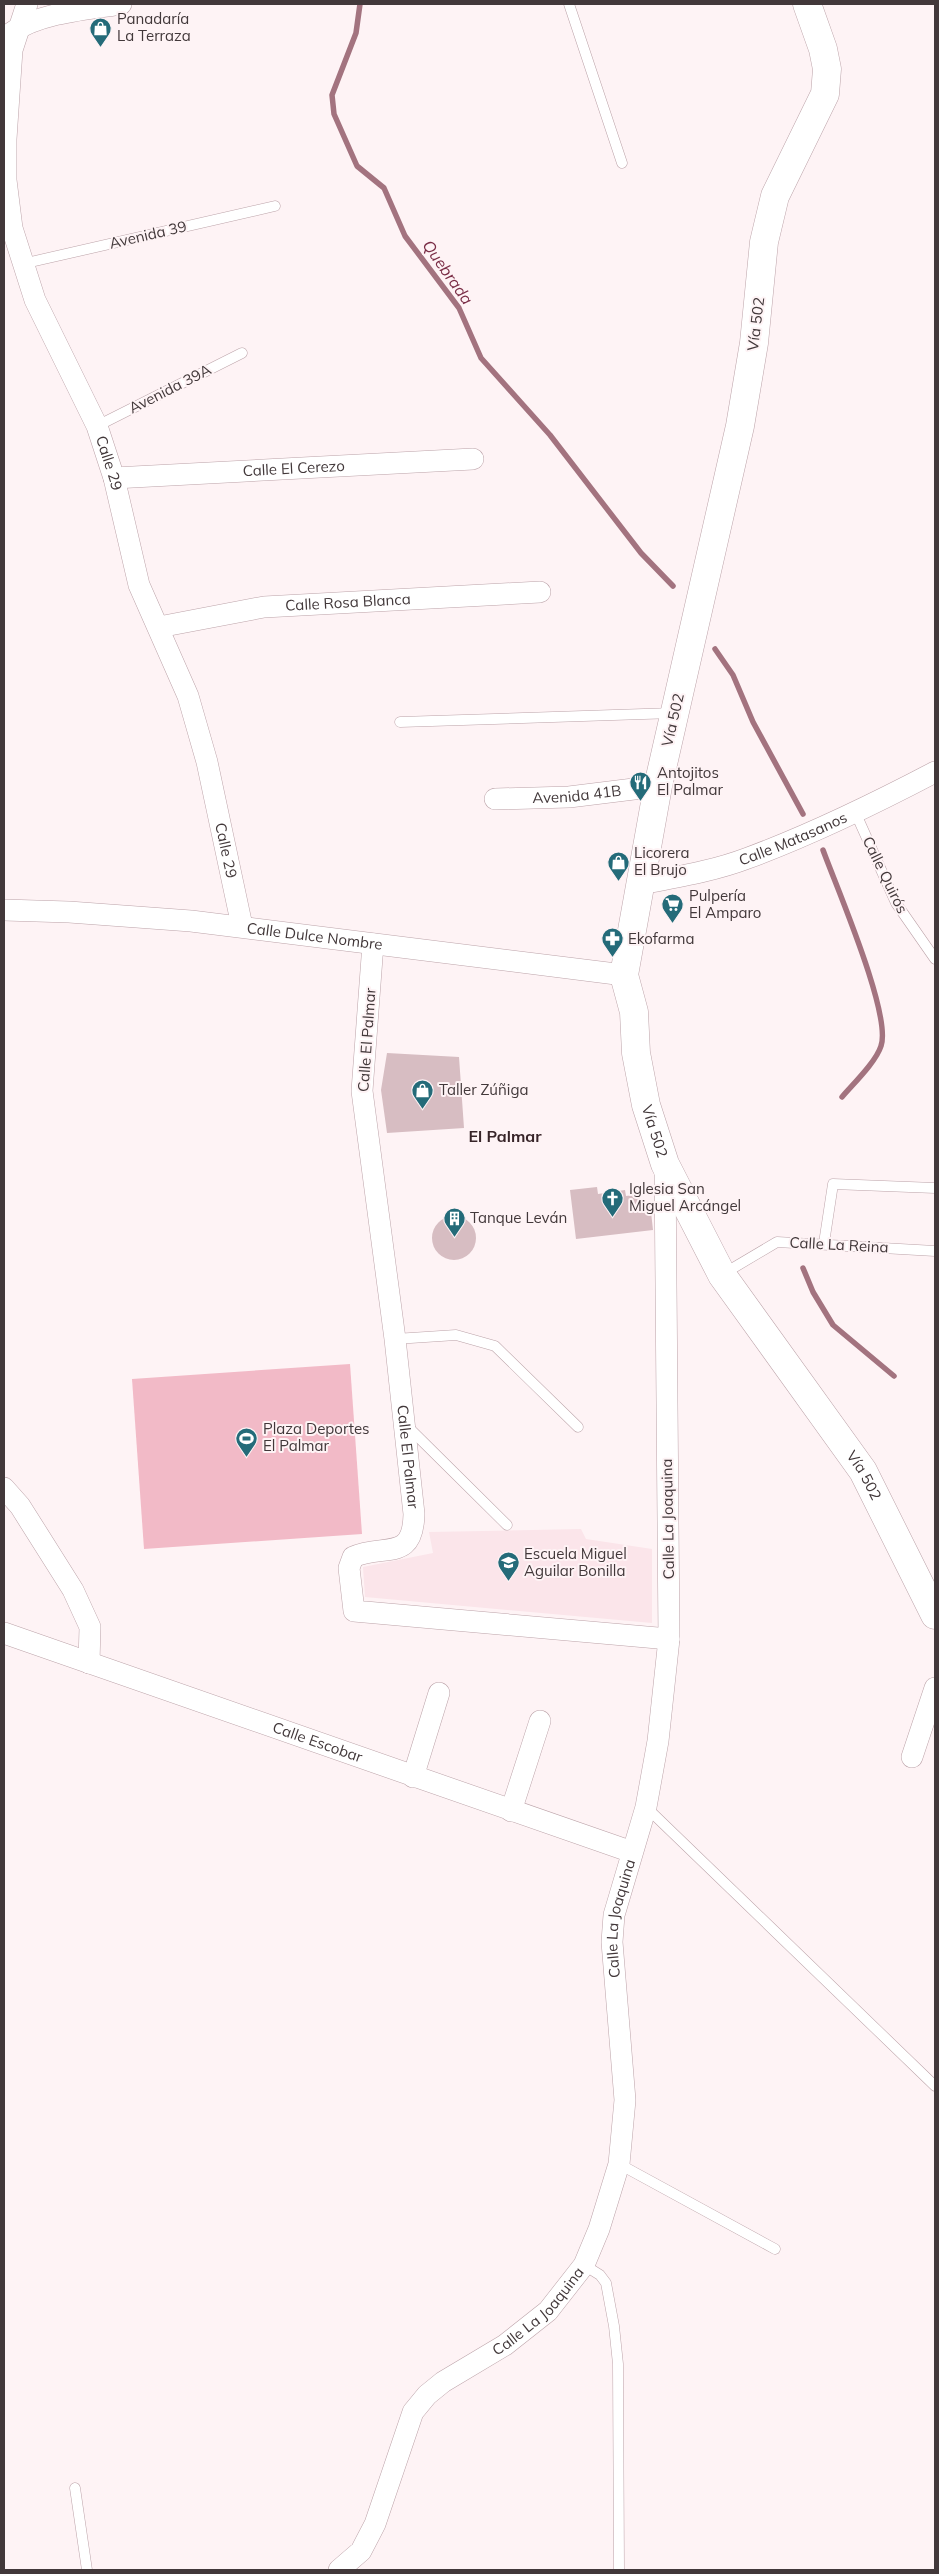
<svg xmlns="http://www.w3.org/2000/svg" width="939" height="2574" viewBox="0 0 939 2574" font-family="Mulish,sans-serif">
	<style>
		.built { fill: #fbe5ea }
		.green { fill: #f2bac7 }
		.lines { fill: none; stroke-linecap: round; stroke-linejoin: round }
		.stream { stroke: #a3737f; stroke-width: 5.5 }
		.building { fill: #d7bdc2 }
		.lane-casing { stroke: #bca3a9; stroke-width: 11 }
		.street-casing { stroke: #bca3a9; stroke-width: 22 }
		.secondary-casing { stroke: #bca3a9; stroke-width: 29 }
		.lane { stroke: #fff; stroke-width: 10 }
		.street { stroke: #fff; stroke-width: 21 }
		.secondary { stroke: #fff; stroke-width: 28 }
		.labels { text-anchor: middle; stroke-width: 4; stroke-linejoin: round; paint-order: stroke }
		.poi-label { font-size: 15px; fill: #42383a; stroke: #fef3f5; text-anchor: start }
		.street-label { font-size: 15px; fill: #42383a; stroke: #fef3f5 }
		.water-label { font-size: 16px; font-style: italic; fill: #7a2d46; stroke: #fef3f5 }
		.neighbourhood-label { font-size: 16px; font-weight: bold; fill: #372428; stroke: #fef3f5 }
	</style>
	<rect width="100%" height="100%" fill="#fef3f5"/>
	<path class="built" d="M581 1529 586 1539 652 1549V1623L365 1597 363 1567 433 1553 429 1532Z"/>
	<path class="green" d="M350 1364 362 1534 144 1549 132 1379Z"/>
	<g class="lines">
		<path class="stream" d="M360 4 356 33 332 95 334 114 357 166 384 188 405 236 459 308 481 358 550 435 641 553 673 586
			M715 649 733 675 753 722 803 814
			M823 850C836 886 892 1015 881 1046 876 1062 853 1084 842 1097
			M803 1268 813 1292 833 1325 894 1376"/>
	</g>
	<path class="building" d="M387 1053 459 1057 464 1128 387 1133 381 1090Z
		M597 1187 598 1194 625 1190 626 1196 639 1194 640 1204 650 1203 653 1230 576 1239 570 1190Z
		M432 1238a22 22 0 1 1 44 0a22 22 0 1 1-44 0Z"/>
	<g class="lines">
		<defs>
			<path id="lane" d="M569 4 622 163
				M22 264 275 206
				M97 426 242 353
				M400 722 674 713
				M856 814 896 903 935 959
				M824 1243 833 1184 935 1188
				M723 1274 777 1242 935 1251
				M395 1339 456 1335 495 1346 578 1427
				M406 1425 507 1525
				M646 1807 935 2086
				M619 2164 775 2249
				M584 2265 600 2275 606 2283 614 2326 618 2364 619 2570
				M75 2488 87 2570"/>
			<g id="street">
				<path id="s1" d="M27 4 12 50 6 139V180L12 228 35 300 97 426 114 478 139 585 188 696 207 762 242 926"/>
				<path d="M11 33C39 13 87 9 121 4"/>
				<path id="s2" d="M114 478 473 459"/>
				<path id="s3" d="M159 627 264 607 540 592"/>
				<path id="s4" d="M495 799 569 797 658 786"/>
				<path id="s5" d="M641 884C677 877 714 871 748 858 813 834 874 804 935 772"/>
				<path id="s6" d="M4 910 69 912 191 921 624 975"/>
				<path id="s7" d="M373 944 362 1091 395 1339 414 1514C413 1563 384 1543 353 1557L349 1568 354 1611 669 1639"/>
				<path d="M4 1488 20 1506 73 1590 90 1627 89 1663"/>
				<path id="s8" d="M4 1633 632 1852"/>
				<path d="M912 1757 935 1688"/>
				<path d="M413 1777 439 1693"/>
				<path d="M511 1811 540 1721"/>
				<path id="s9" d="M339 2570 361 2551 375 2524 413 2412 427 2395 443 2382 505 2345 548 2311 584 2265 599 2229 619 2164 625 2100 612 1942 614 1915 646 1807 658 1741 669 1639 665 1166"/>
			</g>
			<g id="secondary">
				<path id="s10" d="M807 4 823 49 827 69 825 94 775 196 764 242 754 343 740 426 658 786 624 975 634 1012 636 1053 646 1105 665 1164 722 1275 863 1471 935 1615"/>
			</g>
		</defs>
		<use href="#lane" class="lane-casing"/>
		<use href="#street" class="street-casing"/>
		<use href="#secondary" class="secondary-casing"/>
		<use href="#lane" class="lane"/>
		<use href="#street" class="street"/>
		<use href="#secondary" class="secondary"/>
	</g>
	<defs>
		<symbol id="shop-pin" viewBox="-11 -11 22 30"><path d="M0 17L-7.5 6A9.5 9.5 0 1 1 7.5 6Z" fill="#246b79" stroke="#fef3f5"/><path d="M-5-2.5h2.3a2.7 3.5 0 0 1 5.4 0H5L5.5 6h-11ZM-1.5-2.5h3a1.5 2.3 0 0 0-3 0Z" fill="#fff"/></symbol>
		<symbol id="restaurant-pin" viewBox="-11 -11 22 30"><path d="M0 17L-7.5 6A9.5 9.5 0 1 1 7.5 6Z" fill="#246b79" stroke="#fef3f5"/><path d="M-5-6h1v4h1v-4h1v4h1v-4h1v5L-1.5 .5V6h-2V.5L-5-1ZM5-6V6H3V1.5H1.5Q1.5-4 5-6Z" fill="#fff"/></symbol>
		<symbol id="supermarket-pin" viewBox="-11 -11 22 30"><path d="M0 17L-7.5 6A9.5 9.5 0 1 1 7.5 6Z" fill="#246b79" stroke="#fef3f5"/><path d="M-6-5.5h2.5l.6 2H6L4.5 2H-2.5L-4.4-4H-6ZM-1.5 3.2a1.3 1.3 0 1 0 .1 0ZM3 3.2a1.3 1.3 0 1 0 .1 0Z" fill="#fff"/></symbol>
		<symbol id="pharmacy-pin" viewBox="-11 -11 22 30"><path d="M0 17L-7.5 6A9.5 9.5 0 1 1 7.5 6Z" fill="#246b79" stroke="#fef3f5"/><path d="M-2-6h4v4h4v4h-4v4h-4v-4h-4v-4h4Z" fill="#fff"/></symbol>
		<symbol id="church-pin" viewBox="-11 -11 22 30"><path d="M0 17L-7.5 6A9.5 9.5 0 1 1 7.5 6Z" fill="#246b79" stroke="#fef3f5"/><path d="M-1.2-6h2.4v3.5h3.3v2.4h-3.3V6h-2.4V-.1h-3.3v-2.4h3.3Z" fill="#fff"/></symbol>
		<symbol id="building-pin" viewBox="-11 -11 22 30"><path d="M0 17L-7.5 6A9.5 9.5 0 1 1 7.5 6Z" fill="#246b79" stroke="#fef3f5"/><path d="M-4-6H4V6H1V3H-1V6H-4ZM-2.5-4.3h1.7v1.8h-1.7ZM.8-4.3h1.7v1.8H.8ZM-2.5-1h1.7V.8h-1.7ZM.8-1h1.7V.8H.8Z" fill="#fff"/></symbol>
		<symbol id="stadium-pin" viewBox="-11 -11 22 30"><path d="M0 17L-7.5 6A9.5 9.5 0 1 1 7.5 6Z" fill="#246b79" stroke="#fef3f5"/><path d="M0-5a6.5 5 0 1 0 0 10a6.5 5 0 1 0 0-10ZM-3.5-1.8h7v3.6h-7Z" fill="#fff"/></symbol>
		<symbol id="school-pin" viewBox="-11 -11 22 30"><path d="M0 17L-7.5 6A9.5 9.5 0 1 1 7.5 6Z" fill="#246b79" stroke="#fef3f5"/><path d="M0-5L7-2L0 1L-7-2ZM-4 1L0 2.5L4 1V4Q0 6-4 4Z" fill="#fff"/></symbol>
	</defs>
	<g fill-rule="evenodd">
		<use href="#shop-pin" x="88" y="16" width="25" height="34"/>
		<use href="#restaurant-pin" x="628" y="770" width="25" height="34"/>
		<use href="#shop-pin" x="606" y="850" width="25" height="34"/>
		<use href="#supermarket-pin" x="660" y="892" width="25" height="34"/>
		<use href="#pharmacy-pin" x="600" y="926" width="25" height="34"/>
		<use href="#shop-pin" x="410" y="1078" width="25" height="34"/>
		<use href="#church-pin" x="600" y="1186" width="25" height="34"/>
		<use href="#building-pin" x="442" y="1206" width="25" height="34"/>
		<use href="#stadium-pin" x="234" y="1426" width="25" height="34"/>
		<use href="#school-pin" x="496" y="1550" width="25" height="34"/>
	</g>
	<g class="labels">
		<g class="poi-label">
			<text x="117" y="24">Panadaría<tspan x="117" dy="17">La Terraza</tspan></text>
			<text x="657" y="778">Antojitos<tspan x="657" dy="17">El Palmar</tspan></text>
			<text x="634" y="858">Licorera<tspan x="634" dy="17">El Brujo</tspan></text>
			<text x="689" y="901">Pulpería<tspan x="689" dy="17">El Amparo</tspan></text>
			<text x="628" y="944">Ekofarma</text>
			<text x="439" y="1095">Taller Zúñiga</text>
			<text x="629" y="1194">Iglesia San<tspan x="629" dy="17">Miguel Arcángel</tspan></text>
			<text x="470" y="1223">Tanque Leván</text>
			<text x="263" y="1434">Plaza Deportes<tspan x="263" dy="17">El Palmar</tspan></text>
			<text x="524" y="1559">Escuela Miguel<tspan x="524" dy="17">Aguilar Bonilla</tspan></text>
		</g>
		<g class="street-label">
			<text transform="translate(148 235) rotate(-13)" y="5">Avenida 39</text>
			<text transform="translate(756 324) rotate(-83)" y="5">Vía 502</text>
			<text transform="translate(170 389) rotate(-27)" y="5">Avenida 39A</text>
			<text dy="5" stroke="none"><textPath href="#s1" startOffset="482">Calle 29</textPath></text>
			<text dy="5" stroke="none"><textPath href="#s2" startOffset="180">Calle El Cerezo</textPath></text>
			<text dy="5" stroke="none"><textPath href="#s3" startOffset="191">Calle Rosa Blanca</textPath></text>
			<text transform="translate(673 720) rotate(-77)" y="5">Vía 502</text>
			<text dy="5" stroke="none"><textPath href="#s4" startOffset="82">Avenida 41B</textPath></text>
			<text dy="5" stroke="none"><textPath href="#s5" startOffset="159">Calle Matasanos</textPath></text>
			<text dy="5" stroke="none"><textPath href="#s1" startOffset="888">Calle 29</textPath></text>
			<text transform="translate(885 875) rotate(64)" y="5">Calle Quirós</text>
			<text dy="5" stroke="none"><textPath href="#s6" startOffset="312">Calle Dulce Nombre</textPath></text>
			<text transform="translate(367 1040) rotate(-86)" y="5">Calle El Palmar</text>
			<text dy="5" stroke="none"><textPath href="#s10" startOffset="1161">Vía 502</textPath></text>
			<text transform="translate(839 1245) rotate(3)" y="5">Calle La Reina</text>
			<text dy="5" stroke="none"><textPath href="#s7" startOffset="516">Calle El Palmar</textPath></text>
			<text dy="5" stroke="none"><textPath href="#s10" startOffset="1566">Vía 502</textPath></text>
			<text transform="translate(668 1519) rotate(-91)" y="5">Calle La Joaquina</text>
			<text dy="5" stroke="none"><textPath href="#s8" startOffset="332">Calle Escobar</textPath></text>
			<text dy="5" stroke="none"><textPath href="#s9" startOffset="760">Calle La Joaquina</textPath></text>
			<text dy="5" stroke="none"><textPath href="#s9" startOffset="340">Calle La Joaquina</textPath></text>
		</g>
		<g class="water-label">
			<text transform="translate(448 272) rotate(55)" y="6">Quebrada</text>
		</g>
		<g class="neighbourhood-label">
			<text x="505" y="1142">El Palmar</text>
		</g>
	</g>
	<rect width="939" height="2574" fill="none" stroke="#42383a" stroke-width="10"/>
</svg>
